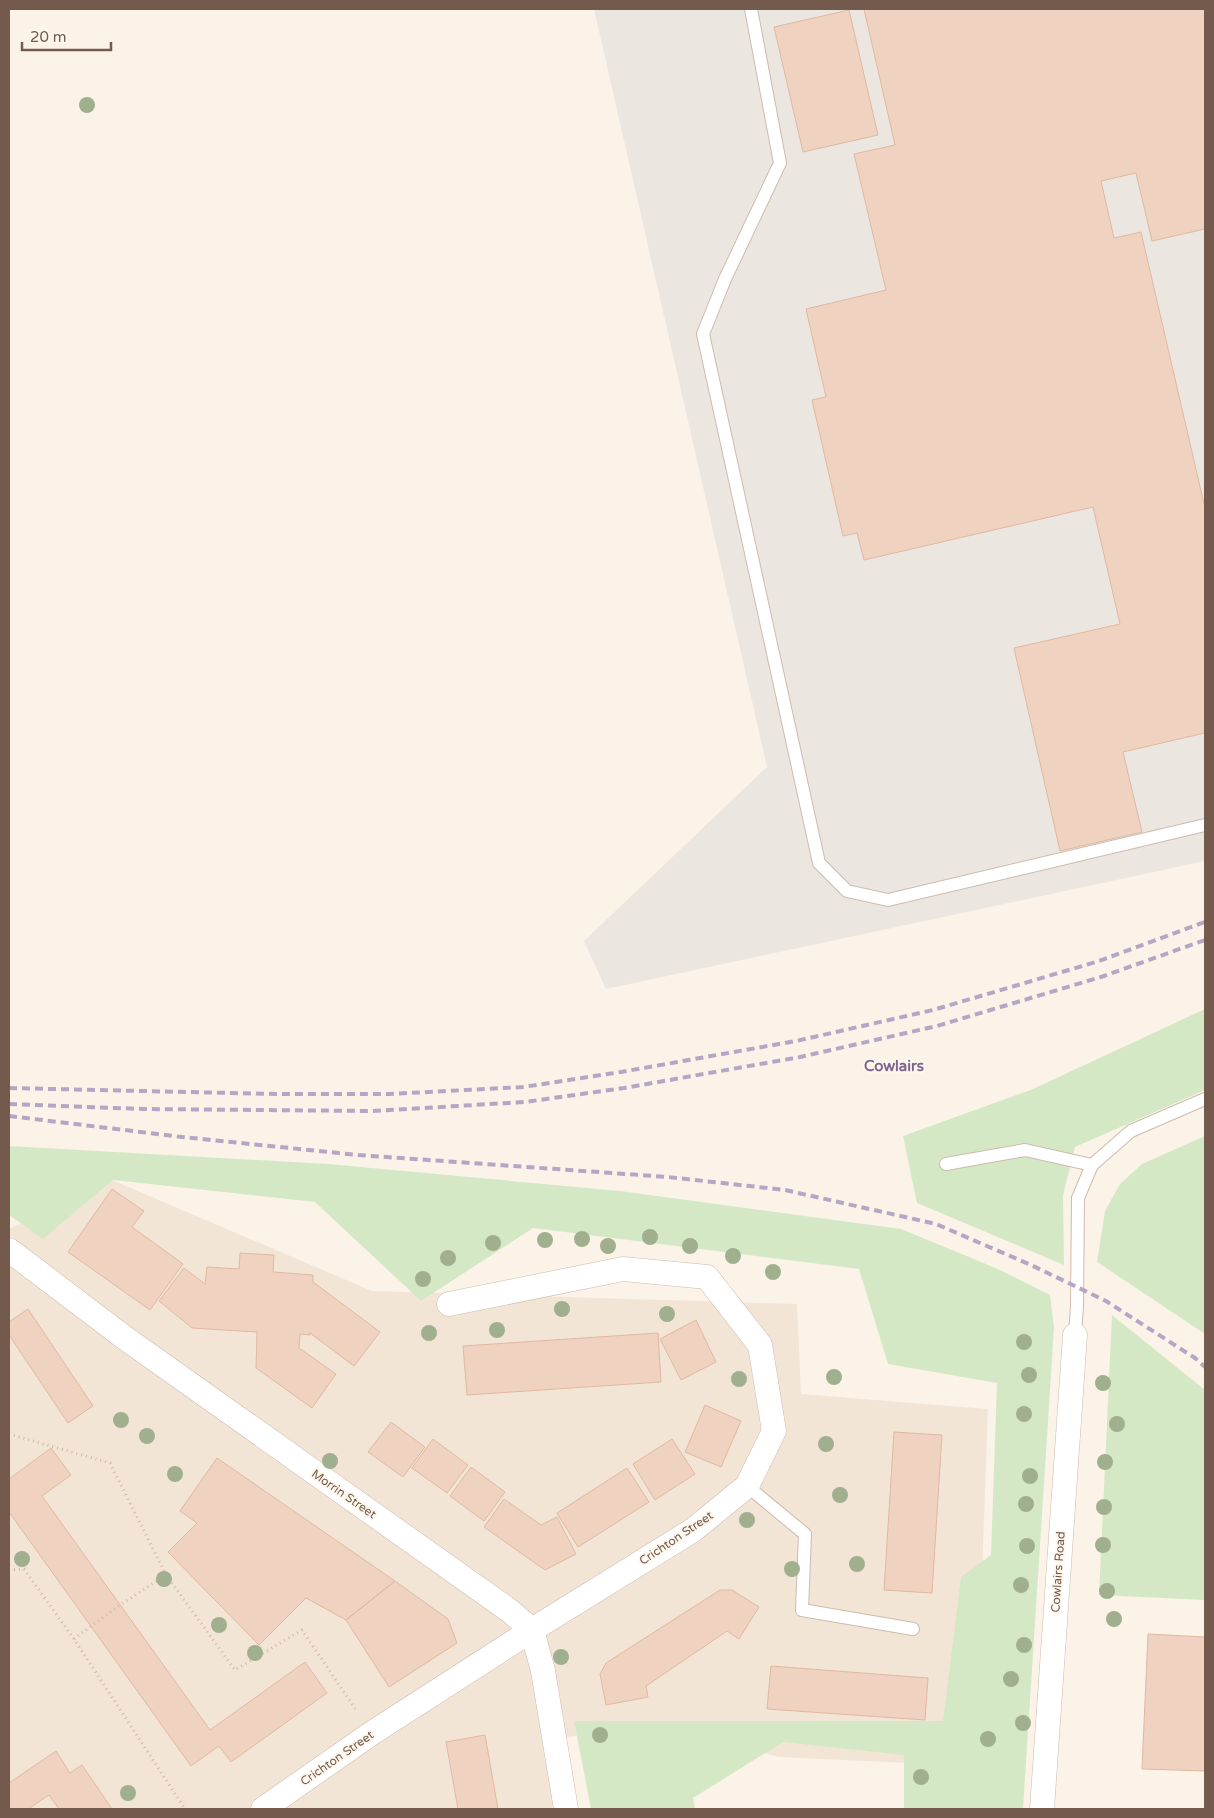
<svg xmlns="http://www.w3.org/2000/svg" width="1214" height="1818" viewBox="0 0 1214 1818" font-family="'Varela Round',sans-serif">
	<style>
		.residential { fill: #f3e5d6 }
		.industrial { fill: #ece6e0 }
		.green { fill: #d4e8c6 }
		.building { fill: #efd2c0; stroke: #e1b8a1 }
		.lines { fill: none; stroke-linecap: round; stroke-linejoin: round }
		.service-casing { stroke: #cdbbae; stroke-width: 14 }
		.minor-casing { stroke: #cdbbae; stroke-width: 25 }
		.path { stroke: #d4b5a3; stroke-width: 3; stroke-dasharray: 1 4; stroke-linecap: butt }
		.service { stroke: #fff; stroke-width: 12 }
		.minor { stroke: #fff; stroke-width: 24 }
		.rail { stroke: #b6a5c5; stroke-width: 4; stroke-dasharray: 8 5; stroke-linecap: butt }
		.tree { fill: #a0b08e }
		.labels { text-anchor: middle; stroke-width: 4; stroke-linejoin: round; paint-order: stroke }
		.street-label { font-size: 12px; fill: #745a4c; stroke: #fef7ed }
		.quarter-label { font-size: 15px; font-weight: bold; fill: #806490; stroke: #fef7ed }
	</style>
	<rect width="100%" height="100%" fill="#fbf3e7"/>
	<path class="residential" d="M112 1180 372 1291 797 1304 801 1394 988 1409 975 1766 778 1757 675 1726 565 1737 570 1809H9V1229Z"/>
	<path class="industrial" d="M594 9H1205V861L606 989 584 941 767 767Z"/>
	<path class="green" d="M1205 1009V1090L1075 1147 1063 1195 1064 1265 917 1203 903 1136 1033 1089Z
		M1205 1136V1334L1097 1262 1105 1211 1120 1184 1142 1164Z
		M9 1146 328 1164 620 1191 901 1229 998 1269 1050 1295 1054 1328 1023 1809H904V1755L783 1742 693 1798 695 1809H591L574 1721H943L961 1577 991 1555 997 1383 888 1364 859 1269 533 1228 421 1301 315 1202 113 1180 43 1239 9 1215Z
		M1112 1315 1205 1390V1600L1099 1595Z"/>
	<path class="building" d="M864 9H1205V229L1152 241 1136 173 1101 181 1114 238 1141 232 1205 508V733L1123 752 1142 832 1060 851 1014 648 1120 624 1093 507 864 560 857 533 843 536 812 400 826 397 806 309 886 290 854 154 895 145Z
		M849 10 878 135 803 152 774 27Z
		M112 1189 144 1211 132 1227 183 1264 150 1310 68 1252Z
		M240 1253 274 1255 273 1272 313 1275V1282L380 1332 354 1366 310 1333V1335L300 1334 299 1348 336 1374 312 1408 256 1368 257 1332 192 1328 159 1301 184 1268 205 1284 207 1267 239 1269Z
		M28 1309 93 1406 68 1423 9 1335V1322Z
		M696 1320 716 1362 681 1380 660 1339Z
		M658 1333 661 1382 467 1395 463 1346Z
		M705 1405 741 1421 721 1467 685 1452Z
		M391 1422 425 1447 403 1477 368 1452Z
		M894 1432 942 1435 932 1593 884 1590Z
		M433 1439 468 1465 447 1493 412 1468Z
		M672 1439 695 1474 655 1500 633 1464Z
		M51 1448 71 1475 42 1496 210 1730 305 1662 327 1693 231 1762 219 1746 191 1766 9 1512V1479Z
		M217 1458 395 1581 346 1620 306 1598 259 1645 168 1552 197 1523 180 1511Z
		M471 1467 505 1492 484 1521 450 1496Z
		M627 1468 649 1502 578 1547 557 1513Z
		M504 1499 541 1525 557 1517 576 1554 545 1570 484 1527Z
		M395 1581 448 1619 457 1643 389 1687 346 1620Z
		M720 1590H732L759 1607 739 1639 727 1631 646 1686 648 1697 606 1705 600 1674 606 1663Z
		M1148 1634 1205 1637V1771L1142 1769Z
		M771 1666 928 1678 925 1720 767 1709Z
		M485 1735 498 1809H458L446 1742Z
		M56 1751 70 1773 82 1765 112 1809H59L49 1795 28 1809H9V1783Z"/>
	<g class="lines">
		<defs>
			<path id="service" d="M751 9 780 163 725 279 703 334 819 863 847 891 888 900 1205 825
				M946 1164 1025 1150 1092 1165
				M1075 1335 1077 1306 1078 1198 1092 1165 1131 1131 1205 1099
				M747 1486 805 1534 802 1610 913 1629"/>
			<path id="minor" d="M9 1250 125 1338 510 1611 532 1630 543 1671 566 1809
				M263 1809 372 1733 532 1630 693 1530 747 1486 774 1431 760 1345 707 1277 623 1269 449 1304
				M1042 1809 1075 1335"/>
		</defs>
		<use href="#service" class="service-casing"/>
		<use href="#minor" class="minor-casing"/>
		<path class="path" d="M9 1434 110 1463 166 1575 235 1670 302 1630 356 1710
			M9 1570 24 1569 74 1639 185 1809
			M74 1639 120 1605 166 1575"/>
		<use href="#service" class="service"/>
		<use href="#minor" class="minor"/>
		<path class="rail" d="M9 1088 275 1094H390L523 1087 621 1072 796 1041 933 1010 1096 962 1205 922
			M9 1104 143 1109 372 1111 525 1102 624 1088 800 1057 937 1026 1101 977 1205 940
			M9 1116 182 1137 358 1155 668 1177 785 1190 936 1224 1031 1265 1106 1301 1195 1358 1205 1367"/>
	</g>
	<g class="tree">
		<circle cx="87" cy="105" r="8"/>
		<circle cx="650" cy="1237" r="8"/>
		<circle cx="582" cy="1239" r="8"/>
		<circle cx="545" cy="1240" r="8"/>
		<circle cx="493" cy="1243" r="8"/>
		<circle cx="608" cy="1246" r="8"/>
		<circle cx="690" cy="1246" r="8"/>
		<circle cx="733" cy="1256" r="8"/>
		<circle cx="448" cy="1258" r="8"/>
		<circle cx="773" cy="1272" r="8"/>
		<circle cx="423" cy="1279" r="8"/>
		<circle cx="562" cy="1309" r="8"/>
		<circle cx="667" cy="1314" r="8"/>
		<circle cx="497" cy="1330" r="8"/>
		<circle cx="429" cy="1333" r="8"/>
		<circle cx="1024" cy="1342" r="8"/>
		<circle cx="1029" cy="1375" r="8"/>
		<circle cx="834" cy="1377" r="8"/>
		<circle cx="739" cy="1379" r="8"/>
		<circle cx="1103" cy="1383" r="8"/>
		<circle cx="1024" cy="1414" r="8"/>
		<circle cx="121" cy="1420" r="8"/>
		<circle cx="1117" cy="1424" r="8"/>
		<circle cx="147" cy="1436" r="8"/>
		<circle cx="826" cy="1444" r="8"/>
		<circle cx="330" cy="1461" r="8"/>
		<circle cx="1105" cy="1462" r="8"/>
		<circle cx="175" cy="1474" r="8"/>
		<circle cx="1030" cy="1476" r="8"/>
		<circle cx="840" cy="1495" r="8"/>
		<circle cx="1026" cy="1504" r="8"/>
		<circle cx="1104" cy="1507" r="8"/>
		<circle cx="747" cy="1520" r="8"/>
		<circle cx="1103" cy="1545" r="8"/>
		<circle cx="1027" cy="1546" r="8"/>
		<circle cx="22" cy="1559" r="8"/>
		<circle cx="857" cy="1564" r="8"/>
		<circle cx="792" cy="1569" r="8"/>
		<circle cx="164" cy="1579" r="8"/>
		<circle cx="1021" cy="1585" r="8"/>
		<circle cx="1107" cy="1591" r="8"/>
		<circle cx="1114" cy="1619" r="8"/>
		<circle cx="219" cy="1625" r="8"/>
		<circle cx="1024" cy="1645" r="8"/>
		<circle cx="255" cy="1653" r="8"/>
		<circle cx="561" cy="1657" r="8"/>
		<circle cx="1011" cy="1679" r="8"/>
		<circle cx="1023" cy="1723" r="8"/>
		<circle cx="600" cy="1735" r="8"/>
		<circle cx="988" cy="1739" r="8"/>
		<circle cx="921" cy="1777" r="8"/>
		<circle cx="128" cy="1793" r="8"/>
	</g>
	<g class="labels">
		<g class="street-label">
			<text transform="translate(344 1494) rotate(35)" y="4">Morrin Street</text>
			<text transform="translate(676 1538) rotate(-34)" y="4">Crichton Street</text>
			<text transform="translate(1058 1572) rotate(-86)" y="4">Cowlairs Road</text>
			<text transform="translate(337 1758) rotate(-35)" y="4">Crichton Street</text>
		</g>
		<g class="quarter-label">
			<text x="894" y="1071">Cowlairs</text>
		</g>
	</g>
	<rect width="1214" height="1818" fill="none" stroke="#745a4c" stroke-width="20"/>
	<path d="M22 42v8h89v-8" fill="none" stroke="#745a4c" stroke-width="2.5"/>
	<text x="30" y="42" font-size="15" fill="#745a4c" stroke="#fef7ed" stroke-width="4" paint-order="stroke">20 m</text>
</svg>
